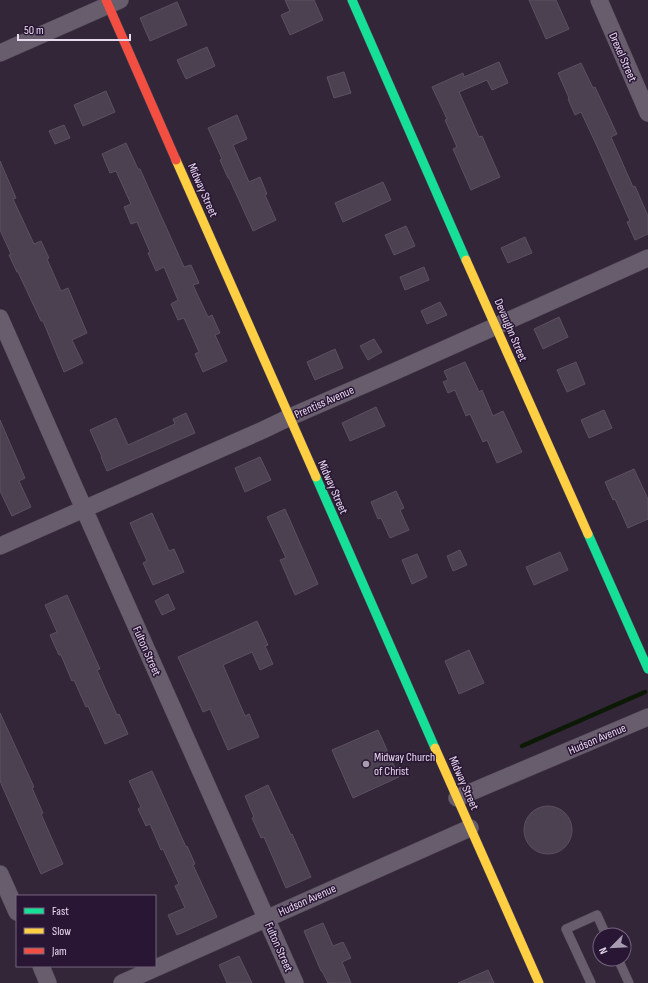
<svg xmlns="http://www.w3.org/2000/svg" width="648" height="983" viewBox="0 0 648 983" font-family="'Sofia Sans Condensed',sans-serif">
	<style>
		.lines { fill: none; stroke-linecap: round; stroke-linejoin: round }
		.stream { stroke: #0c1a05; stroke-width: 4.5 }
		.building { fill: #4b4150; stroke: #5b5161 }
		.lane-casing { stroke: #4b4150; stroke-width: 10 }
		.street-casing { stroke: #4b4150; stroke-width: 18 }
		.fast-casing { stroke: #4b4150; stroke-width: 10 }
		.slow-casing { stroke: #4b4150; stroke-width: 10 }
		.jam-casing { stroke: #4b4150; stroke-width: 10 }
		.lane { stroke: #675d6c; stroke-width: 9 }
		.street { stroke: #675d6c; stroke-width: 17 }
		.fast { stroke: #16e098; stroke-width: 9 }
		.slow { stroke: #ffcf43; stroke-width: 9 }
		.jam { stroke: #f24e42; stroke-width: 9 }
		.poi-dot { fill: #a89cb0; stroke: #291534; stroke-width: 1.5 }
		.labels { text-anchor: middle; stroke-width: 3; stroke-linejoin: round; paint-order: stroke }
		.street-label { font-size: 12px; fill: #e8dbf0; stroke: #291534 }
		.poi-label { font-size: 12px; fill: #e8dbf0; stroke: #291534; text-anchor: start }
	</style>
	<rect width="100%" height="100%" fill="#322638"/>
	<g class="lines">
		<path class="stream" d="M522 746 645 692"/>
	</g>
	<path class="building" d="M285 0H314L323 20 290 35 281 15 290 11Z
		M529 0H556L569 29 546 39Z
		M177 2 187 25 150 41 140 18Z
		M207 47 215 66 186 79 177 60Z
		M499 62 508 83 492 90 487 80 459 92 479 137 482 136 500 177 471 190 453 149 457 147 445 120 447 119 432 87 463 73 464 77Z
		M581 63 593 88 595 87 617 134 611 137 633 187 635 186 648 216V234L635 240 627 222 630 221 596 144 581 112 575 115 568 99 569 98 558 73Z
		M344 72 351 93 334 98 327 77Z
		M106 91 115 112 83 126 74 105Z
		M237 115 247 139 233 145 249 182 260 177 267 194 265 195 276 220 253 231 229 178H228L220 160 222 159 208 128Z
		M64 125 70 138 55 144 49 131Z
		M126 143 138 169H140L184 267 191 265 199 283 193 285 208 317 212 315 220 333 215 335 227 361 203 372 195 354 199 352 184 318 178 320 171 304 178 300 164 267 156 271 148 253 150 252 137 222 131 224 124 207 131 204 116 171 110 173 102 154Z
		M0 161 16 198 13 199 34 244 41 241 49 258 47 259 61 291 68 288 87 333 72 340 83 363 64 372 43 321H41L18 272H17L9 255 11 254 0 230Z
		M383 182 391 200 343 222 335 203Z
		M406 226 415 246 394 255 385 235Z
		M525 237 532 253 508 263 501 248Z
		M424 267 429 280 405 290 400 277Z
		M440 302 447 315 427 324 421 311Z
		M559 317 568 337 543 349 534 329Z
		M374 339 382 352 368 360 360 346Z
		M335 349 343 368 315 380 307 362Z
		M465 362 479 392 482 390 493 416 503 411 522 452 497 463 487 440 483 442 470 414 466 416 455 390 448 393 443 382 448 380 444 371Z
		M576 362 585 384 567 392 557 370Z
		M376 407 385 426 350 441 342 423Z
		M604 410 612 428 589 438 581 420Z
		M186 413 195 433 107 471 101 457H102L90 430 116 418 128 445 175 424 173 419Z
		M0 420 25 478 19 481 31 507 12 516 0 491Z
		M260 457 271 480 245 492 235 468Z
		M634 469 648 499V519L628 528 615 499 613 500 605 482Z
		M396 491 404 508 400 510 409 530 390 538 381 518 378 519 371 502Z
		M285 509 318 584 295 595 280 560 286 558 267 517Z
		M152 513 169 551 174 549 184 572 153 585 143 563 147 561 130 523Z
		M460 550 467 565 453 571 447 556Z
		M560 552 568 570 534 585 526 567Z
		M417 554 427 577 412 584 402 560Z
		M168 594 175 609 162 615 155 601Z
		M67 595 100 669 97 670 117 715 119 714 128 734 105 744 88 706 86 707 74 680 72 681 61 655H59L50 635 57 632 45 605Z
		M257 621 268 645 265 646 273 664 260 670 252 652 223 665 245 716 249 714 259 737 228 750 210 709 203 712 178 657Z
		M469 650 484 683 459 694 445 661Z
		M0 713 34 787 32 788 43 813 41 814 63 864 41 874 0 781Z
		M378 730 399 777 353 798 332 750Z
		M152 771 186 847 187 846 195 864 193 865 217 917 177 935 168 915 185 908 175 886 179 884 163 849 161 850 150 824 146 826 138 809 141 807 129 781Z
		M268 785 291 835 292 834 311 877 286 888 264 837 261 838 252 818 254 817 245 796Z
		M524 830a24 24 0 1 1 48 0a24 24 0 1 1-48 0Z
		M323 923 333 946 343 942 351 958 342 962 351 983H328L322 971H321L304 931Z
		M239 956 252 983H227L219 965Z
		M488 970 494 983H458Z"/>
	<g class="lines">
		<defs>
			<path id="lane" d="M618 959 629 983
				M591 983 566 929 597 915 606 935"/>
			<path id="street" d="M599 0 648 113
				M0 53 120 0
				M0 318 84 509 295 983
				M0 546 263 430 290 417 398 370 648 258
				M457 798 648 717
				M0 874 17 912
				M41 966 48 983
				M122 983 470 828"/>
			<path id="fast" d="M352 0 466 260
				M316 477 435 748
				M588 534 648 669"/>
			<path id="slow" d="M176 160 316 477
				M466 260 588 534
				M435 748 539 983"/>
			<path id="jam" d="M106 0 176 160"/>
		</defs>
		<use href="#lane" class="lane-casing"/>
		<use href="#street" class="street-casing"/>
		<use href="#fast" class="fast-casing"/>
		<use href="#slow" class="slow-casing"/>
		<use href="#jam" class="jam-casing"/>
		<use href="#lane" class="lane"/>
		<use href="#street" class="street"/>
		<use href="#fast" class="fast"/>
		<use href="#slow" class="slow"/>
		<use href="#jam" class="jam"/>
	</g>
	<circle class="poi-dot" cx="366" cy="764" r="4"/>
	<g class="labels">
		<g class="street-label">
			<text transform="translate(623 57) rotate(66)" y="4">Drexel Street</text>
			<text transform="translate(203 190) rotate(66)" y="4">Midway Street</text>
			<text transform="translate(511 330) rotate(67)" y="4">Devaughn Street</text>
			<text transform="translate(324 402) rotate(-24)" y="4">Prentiss Avenue</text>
			<text transform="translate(333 487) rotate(66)" y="4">Midway Street</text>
			<text transform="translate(147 651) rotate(66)" y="4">Fulton Street</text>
			<text transform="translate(597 739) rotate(-23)" y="4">Hudson Avenue</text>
			<text transform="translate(464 783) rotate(66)" y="4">Midway Street</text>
			<text transform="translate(307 900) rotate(-24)" y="4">Hudson Avenue</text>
			<text transform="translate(279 947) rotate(66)" y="4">Fulton Street</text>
		</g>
		<g class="poi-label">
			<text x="374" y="761">Midway Church<tspan x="374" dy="14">of Christ</tspan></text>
		</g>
	</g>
	<rect x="16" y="895" width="140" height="72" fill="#291534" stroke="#75647f"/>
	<rect x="24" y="908" width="20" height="6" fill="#16e098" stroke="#75647f"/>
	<text x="52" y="915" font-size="12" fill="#e8dbf0">Fast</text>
	<rect x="24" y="928" width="20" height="6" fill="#ffcf43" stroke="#75647f"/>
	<text x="52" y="935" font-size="12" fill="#e8dbf0">Slow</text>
	<rect x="24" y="948" width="20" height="6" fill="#f24e42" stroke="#75647f"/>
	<text x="52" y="955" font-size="12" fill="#e8dbf0">Jam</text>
	<g transform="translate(612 947) rotate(246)"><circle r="19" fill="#291534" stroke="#75647f"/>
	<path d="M0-3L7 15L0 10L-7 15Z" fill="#a89cb0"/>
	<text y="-6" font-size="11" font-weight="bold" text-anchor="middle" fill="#e8dbf0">N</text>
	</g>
	<path d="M18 34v6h112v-6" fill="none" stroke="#e8dbf0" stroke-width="2"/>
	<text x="24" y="34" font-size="12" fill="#e8dbf0" stroke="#291534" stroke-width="3" paint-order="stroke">50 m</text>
</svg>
